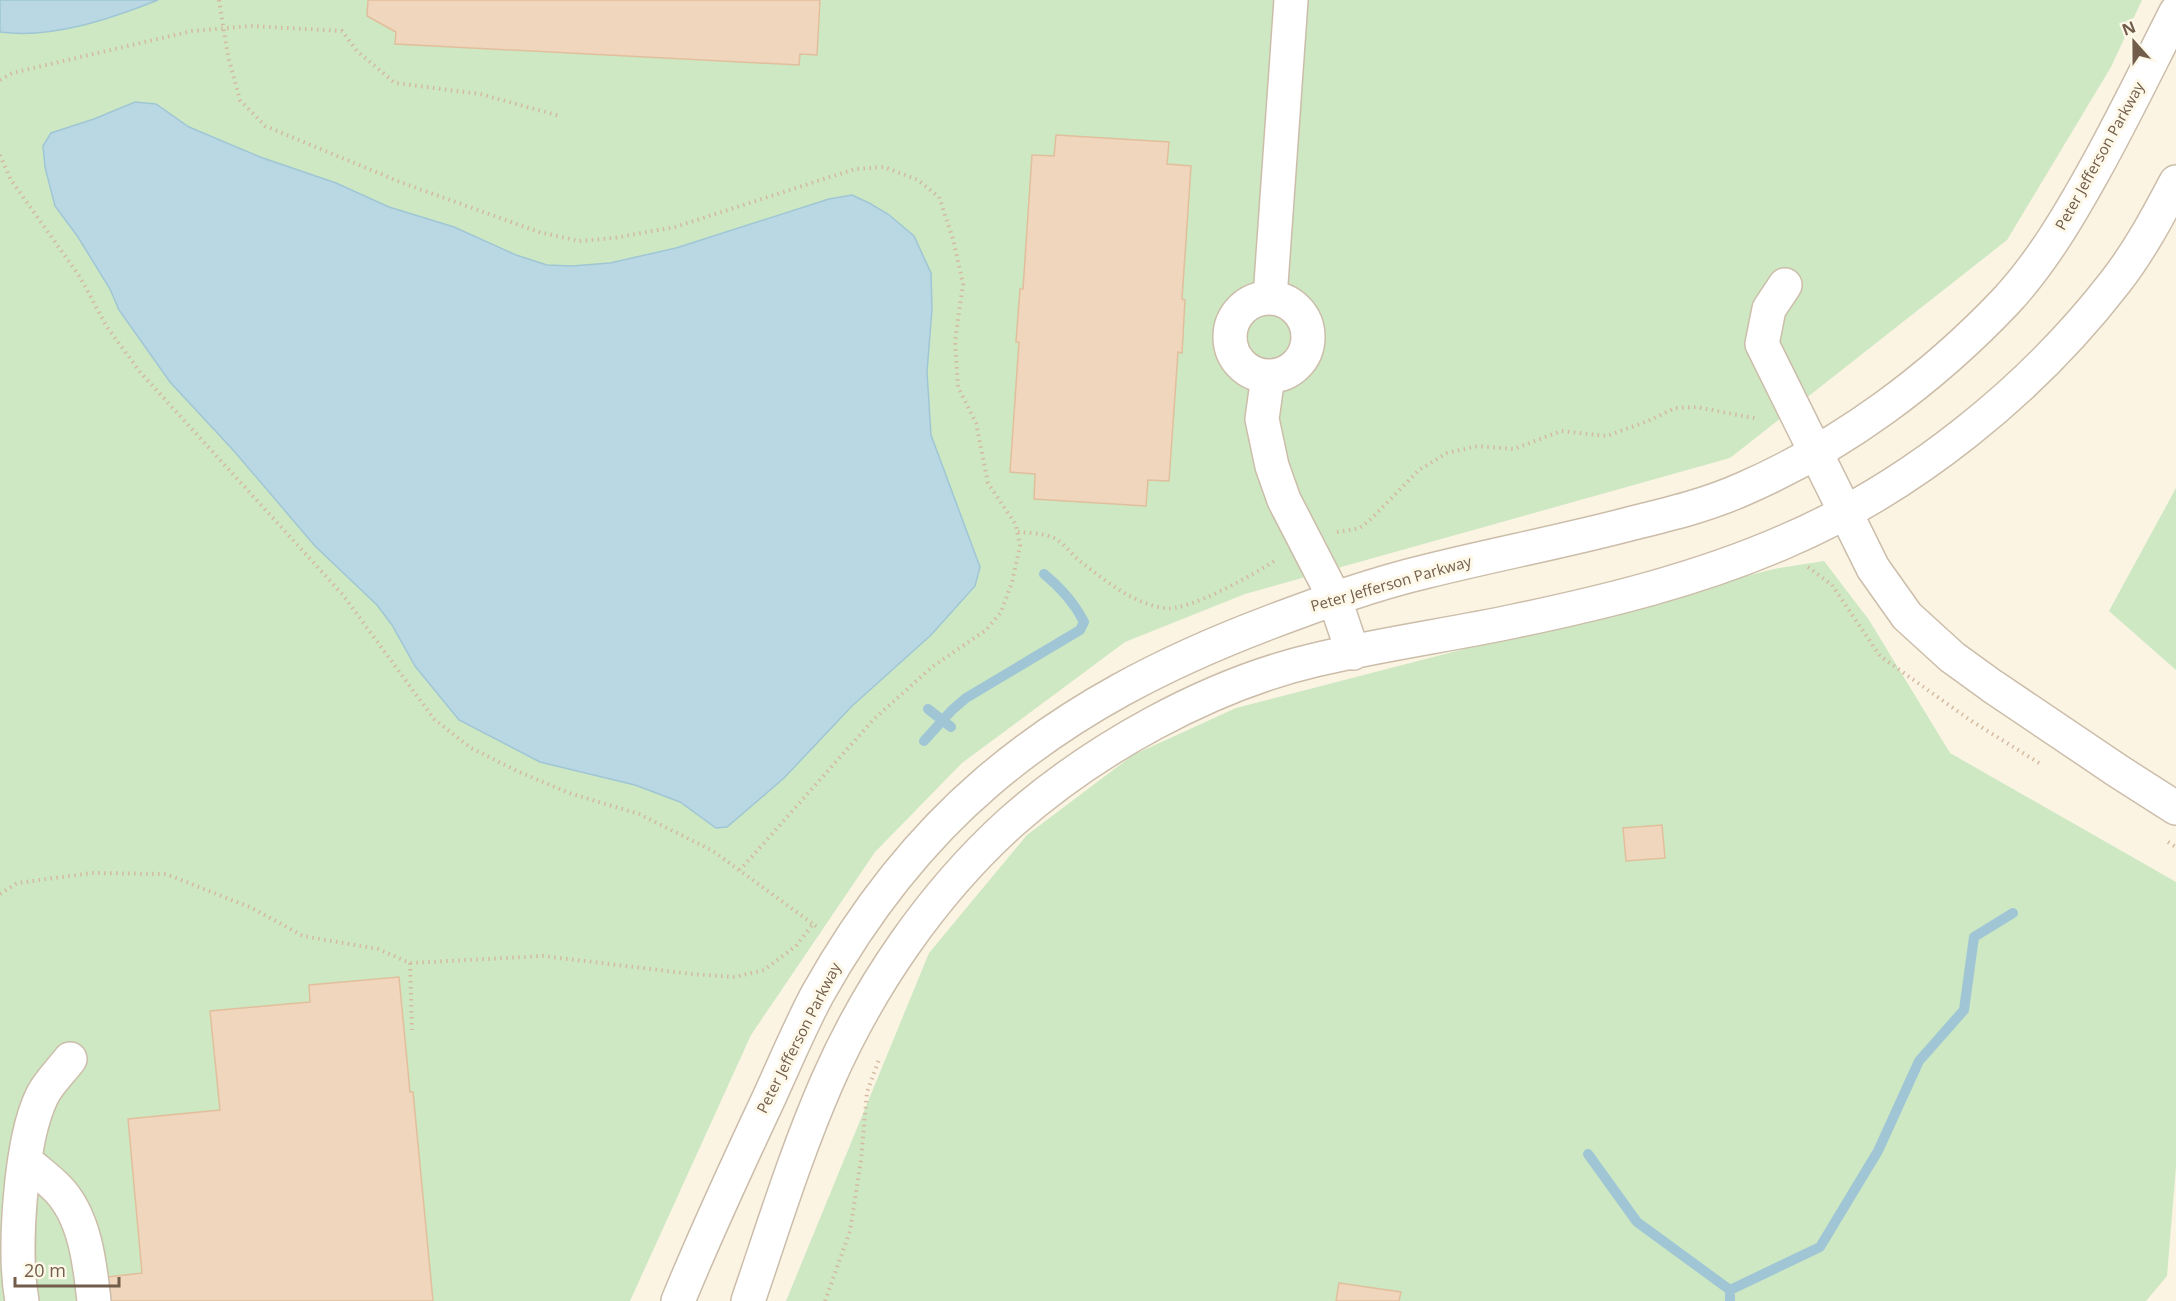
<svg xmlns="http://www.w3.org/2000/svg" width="2176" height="1301" viewBox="0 0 2176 1301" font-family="'Open Sans',sans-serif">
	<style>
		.green { fill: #cde8c3 }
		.water { fill: #b9d8e3; stroke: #a0c6d5; stroke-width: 1.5 }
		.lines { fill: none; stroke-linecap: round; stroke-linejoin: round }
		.stream { stroke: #a0c6d5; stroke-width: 10 }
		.building { fill: #efd6bc; stroke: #e1bf9d; stroke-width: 1.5 }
		.minor-casing { stroke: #ccbdaa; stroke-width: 36 }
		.path { stroke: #d4baa0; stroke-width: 4; stroke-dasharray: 1.5 4.5; stroke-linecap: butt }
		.minor { stroke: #fff; stroke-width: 33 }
		.labels { text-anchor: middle; stroke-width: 6; stroke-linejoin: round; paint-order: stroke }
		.street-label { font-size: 15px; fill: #725d4a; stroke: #fef8e9 }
	</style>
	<rect width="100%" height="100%" fill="#fbf4e3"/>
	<path class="green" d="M0 0H2142L2111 67 2007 240 1730 458 1245 594 1125 642 962 763 875 852 751 1035 630 1301H0Z
		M2176 488V670L2109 611Z
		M1824 561 1869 620 1950 753 2176 882V1166L2167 1276 2146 1301H786L929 953 1027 835 1133 755 1236 708 1774 569Z"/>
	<path class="water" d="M0 0H158C110 19 52 39 0 32Z
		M135 102 156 104 189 127 260 157 336 183 389 207 454 227 516 255 547 265 572 266 610 263 676 248 829 199 852 195 869 203 888 214 914 236 931 273 932 309 927 372 931 435 980 567 975 586 931 635 852 706 784 778 727 827 716 828 680 802 635 785 540 762 459 720 415 666 392 625 377 605 315 546 234 451 170 382 119 310 110 289 78 237 55 206 45 167 43 146 51 133 94 119Z"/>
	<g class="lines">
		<path class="stream" d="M928 709 951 727
			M924 741 952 710 966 698 1080 630 1084 622C1074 602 1061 588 1044 574
			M1588 1154 1637 1222 1730 1290
			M1730 1301V1290L1820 1247 1878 1151 1919 1061 1964 1010 1974 937 2013 913"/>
	</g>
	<path class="building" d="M368 0H820L817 55 800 54 799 65 395 44 396 32 367 16Z
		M1056 135 1169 142 1167 164 1191 166 1182 299 1185 300 1182 353 1178 352 1169 481 1148 480 1146 506 1034 499 1035 474 1010 472 1019 342H1016L1020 289H1023L1032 155 1054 156Z
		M1662 825 1665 858 1626 861 1623 828Z
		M399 977 410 1092H413L433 1301H85L82 1280 142 1273 128 1119 220 1110 210 1011 310 1002 309 985Z
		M1339 1283 1401 1292 1399 1301H1336Z"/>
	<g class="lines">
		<defs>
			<path id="minor" d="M1785 285 1769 309 1762 344 1873 568 1907 616 1952 657 1992 686 2118 771 2176 808
				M1270 298 1291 0
				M1230 337a39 39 0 1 1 78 0a39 39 0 1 1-78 0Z
				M1268 376 1262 419 1272 466 1284 500 1334 597 1353 653
				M26 1161C36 1170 48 1179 57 1188 85 1216 90 1264 94 1301
				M22 1301C13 1252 20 1141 42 1096 48 1083 61 1071 70 1059
				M678 1301C706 1233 737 1166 768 1100 784 1065 799 1029 817 995 861 916 918 841 987 782 1071 710 1165 662 1268 623 1321 603 1373 584 1428 571 1496 554 1565 541 1633 523 1670 514 1707 505 1743 489 1842 446 1932 379 2006 301 2042 262 2069 216 2094 171 2123 119 2149 65 2176 12
				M748 1301C773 1228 796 1153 827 1082 869 986 932 894 1010 823 1092 750 1208 685 1315 660 1381 644 1449 635 1515 621 1606 602 1699 579 1784 542 1911 488 2032 390 2116 281 2140 250 2158 216 2176 182"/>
		</defs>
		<use href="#minor" class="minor-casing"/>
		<path class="path" d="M219 0 228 56 240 100 265 126 400 182 539 232 579 241 614 238 675 227 855 169 884 167 918 180 939 197 953 239 963 284 955 341 958 387 976 423 988 483 1016 525 1020 546 1012 582 1001 612 986 630 932 667 873 720 740 870
			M0 80 12 73 192 31 251 26 342 31 357 51 395 83 480 94 560 116
			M0 155 11 180 80 277 107 327 140 372 343 595 434 719 471 748 517 771 569 793 639 814 713 851 813 924
			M1018 532C1029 533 1043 533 1054 538 1064 543 1072 555 1081 562 1106 581 1132 603 1164 608 1189 612 1254 574 1276 560
			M1337 532 1360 528 1372 518 1419 470 1447 453 1478 446 1514 449 1561 431 1607 436 1648 421 1675 408 1696 407 1759 419
			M1808 567 1832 585 1880 656 1970 720 2039 763
			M2168 842 2176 847
			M0 894 17 883 92 873 166 874 252 908 303 936 378 949 410 963 543 956 692 974 735 977 764 970 796 946 813 924 819 928
			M410 963 412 1030
			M825 1301 850 1231 861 1160 867 1092 880 1057"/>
		<use href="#minor" class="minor"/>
	</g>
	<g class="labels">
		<g class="street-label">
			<text transform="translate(2100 156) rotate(-61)" y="5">Peter Jefferson Parkway</text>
			<text transform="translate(1391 584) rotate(-16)" y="5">Peter Jefferson Parkway</text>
			<text transform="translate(799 1038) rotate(-63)" y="5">Peter Jefferson Parkway</text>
		</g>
	</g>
	<g transform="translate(2134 42) rotate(339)" stroke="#fef8e9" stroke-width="4.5" paint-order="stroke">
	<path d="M0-4.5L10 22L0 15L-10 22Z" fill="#725d4a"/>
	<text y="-9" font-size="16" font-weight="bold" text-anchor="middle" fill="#725d4a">N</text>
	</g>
	<path d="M15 1277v9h104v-9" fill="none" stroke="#725d4a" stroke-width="3"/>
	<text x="24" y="1277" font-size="18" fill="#725d4a" stroke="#fef8e9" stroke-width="4.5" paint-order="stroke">20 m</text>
</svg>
